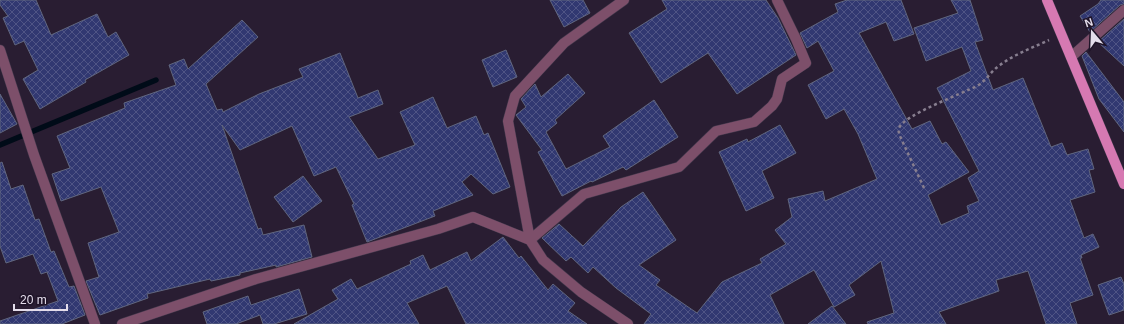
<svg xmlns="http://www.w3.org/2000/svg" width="1124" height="324" viewBox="0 0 1124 324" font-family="Helvetica,sans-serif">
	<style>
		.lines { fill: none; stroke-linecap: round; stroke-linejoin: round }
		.stream { stroke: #000b18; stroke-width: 5.5 }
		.building { fill: url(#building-cross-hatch); stroke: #60667f }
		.minor-casing { stroke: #43384c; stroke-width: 11 }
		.major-casing { stroke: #43384c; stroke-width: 11 }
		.path { stroke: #877e8f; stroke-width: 2.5; stroke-dasharray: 3 3; stroke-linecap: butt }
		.minor { stroke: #7d4f6a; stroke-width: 10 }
		.major { stroke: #d679b2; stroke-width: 10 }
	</style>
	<defs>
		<pattern id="building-cross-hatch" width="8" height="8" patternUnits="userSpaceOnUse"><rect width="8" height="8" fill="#313871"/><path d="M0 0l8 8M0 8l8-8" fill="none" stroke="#4f5485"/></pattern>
	</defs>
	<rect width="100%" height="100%" fill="#291d32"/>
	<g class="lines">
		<path class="stream" d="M0 145 156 80"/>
	</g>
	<path class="building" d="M0 0H36L51 35 97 14 108 37 116 32 129 55 85 80 86 82 40 109 23 79 38 70 24 41 15 45 3 18 8 16 0 5Z
		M550 0H583L590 13 564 27Z
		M662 0H766L778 18 796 55 737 94 708 53 661 83 629 33 667 9Z
		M847 0H901L914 34 894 41 886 22 859 33 912 129 930 121 942 144 946 142 969 172 928 195 941 225 969 213 967 206 979 201 968 178 979 171 937 88 971 71 962 47 926 61 914 28 958 13 951 0H970L983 40 975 42 993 90 1023 78 1051 147 1062 143 1067 155 1088 149 1094 169 1089 170 1095 192 1070 200 1084 238 1093 234 1099 247 1081 255 1082 258H1080L1093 295 1070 303 1077 324H1046L1028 271 996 280 999 291 939 312 946 324H868L867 322 894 313 881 261 849 285 855 295 834 307 814 270 770 295 784 324H644L651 314 616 288 593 267 588 273 571 257 566 261 542 238 559 224 583 246 621 207 643 192 676 240 639 265 660 280 656 285 697 313 722 282 762 263 760 259 786 244 775 230 792 217 788 199 823 191 825 201 877 179 858 134 844 109 826 119 808 85 834 71 818 41 807 48 800 33 838 12 835 4Z
		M1101 0H1124V4L1120 5 1090 32 1080 16 1098 4Z
		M1124 19V66L1098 42Z
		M242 20 258 37 206 84 217 110 222 109 223 112 259 94 303 77 299 69 340 53 358 98 378 90 383 104 349 117 378 159 415 145 400 112 433 97 447 128 476 116 484 135 488 133 510 187 493 194 471 174 462 182 473 195 433 211 435 216 367 242 352 205 354 204 336 167 314 176 292 126 240 150 222 125 258 229 261 228 263 235 304 225 312 257 276 267V265L240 273V275L211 281 210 279 147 294 148 298 100 315 86 281 99 277 88 243 119 232 101 187 61 201 52 174 70 168 57 136 125 108 124 103 176 85 169 65 184 59 188 69Z
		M506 50 517 77 493 87 482 60Z
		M1086 52 1124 102V132L1099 99 1082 56Z
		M568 74 585 93 555 120 557 123 546 132 566 169 610 147 603 136 654 100 678 137 626 170 623 167 592 182 591 181 562 196 538 152 542 150 516 115 526 107 521 99 535 84 541 97Z
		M0 94 17 124 0 133Z
		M780 125 796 153 762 171 774 198 746 211 719 152 747 139 748 142Z
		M2 162 11 189 23 185 35 220 39 219 51 252 54 251 69 287 74 286 85 315 62 324H0V321L58 301 47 272 41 274 33 254 6 263 0 246V163Z
		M303 176 322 201 293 222 274 197Z
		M503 237 519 258 521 256 548 290 553 284 575 303 568 311 587 324H466L447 286 407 303 419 324H294L338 299 332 290 351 279 357 289 411 264 410 261 423 255 430 270 467 252 471 261Z
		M1121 277 1124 284V310L1109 315 1098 285Z
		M299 289 307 314 274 324H263L260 315 236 324H207L203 312 248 296 251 305Z
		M832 306 846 324H808Z"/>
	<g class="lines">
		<defs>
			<path id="minor" d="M624 0 564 43 515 96 508 121 530 240 543 260 581 292 628 324
				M0 50 34 155 95 324
				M1071 57 1124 10
				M530 240 584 194 679 167 716 131 754 122 772 106 777 99 782 79 806 63 796 39 777 0
				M122 324 256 279 438 229 473 217 530 240"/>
			<path id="major" d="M1047 0 1124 184"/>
		</defs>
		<use href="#minor" class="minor-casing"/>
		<use href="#major" class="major-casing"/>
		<path class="path" d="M924 188 899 134C899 132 898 130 899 128 904 115 963 93 977 86 987 80 991 71 1000 65 1015 54 1032 48 1049 40"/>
		<use href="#minor" class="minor"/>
		<use href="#major" class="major"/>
	</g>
	<g transform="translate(1092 32) rotate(341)" stroke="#1f1428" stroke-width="3" paint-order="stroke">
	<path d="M0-3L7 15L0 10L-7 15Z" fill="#e4ddeb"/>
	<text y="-6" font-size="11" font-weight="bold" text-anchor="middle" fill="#e4ddeb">N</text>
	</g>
	<path d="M14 304v6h53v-6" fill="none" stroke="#e4ddeb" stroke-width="2"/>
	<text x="20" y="304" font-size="12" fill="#e4ddeb" stroke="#1f1428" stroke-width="3" paint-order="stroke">20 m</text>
</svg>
